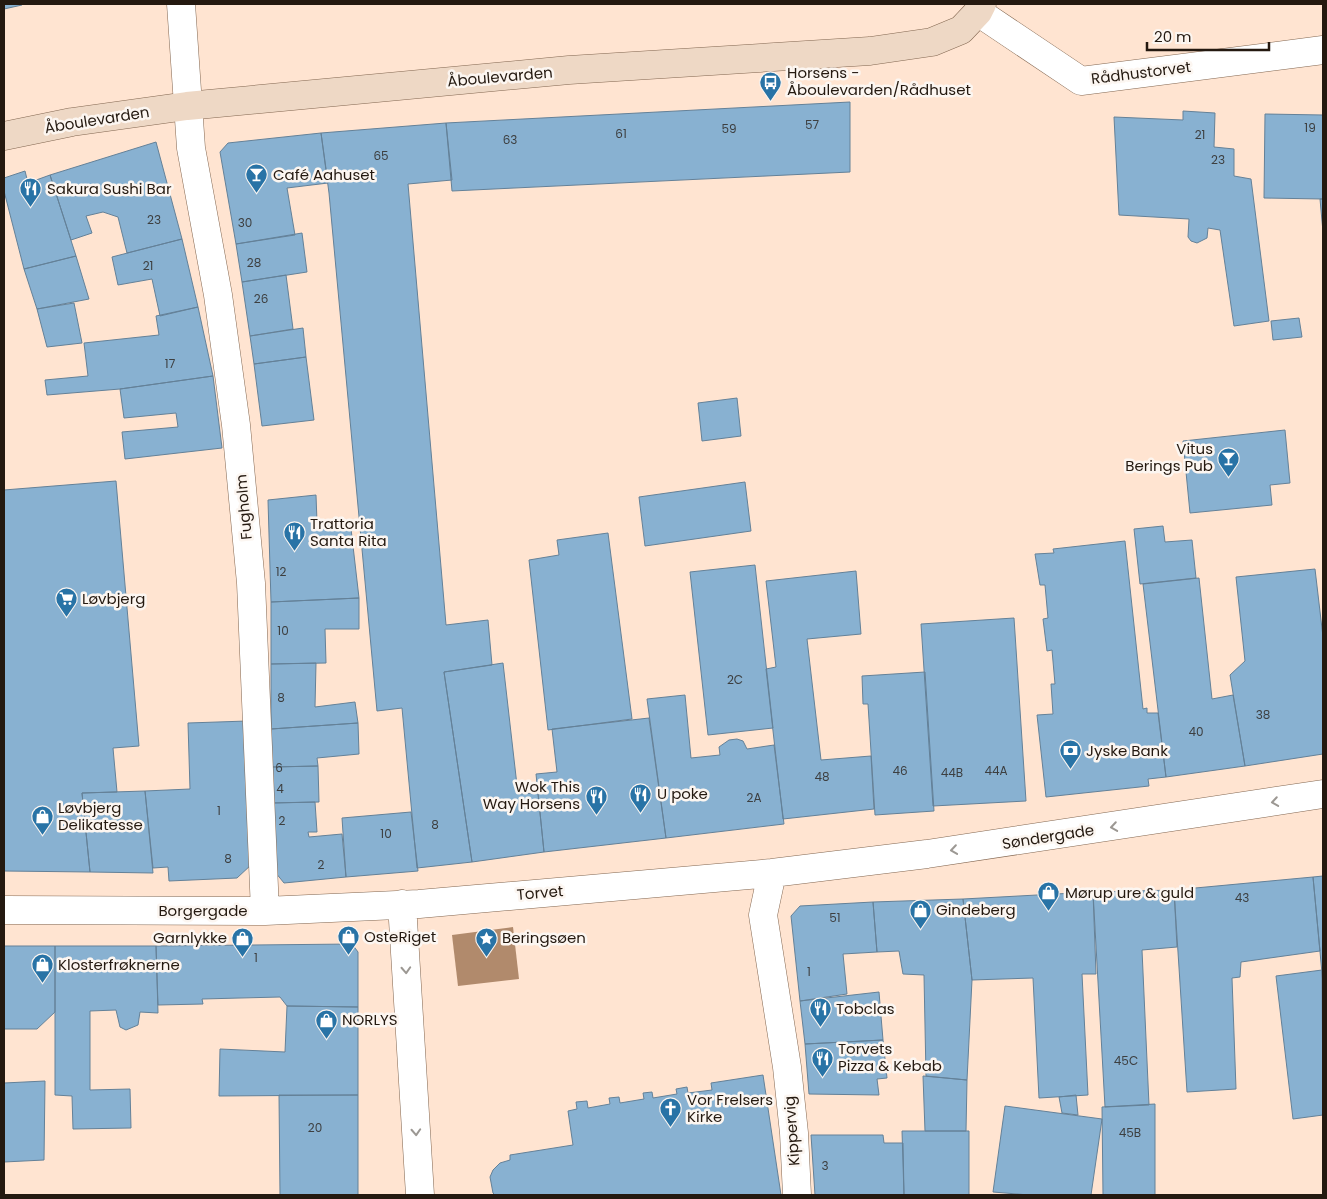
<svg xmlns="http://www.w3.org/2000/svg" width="1327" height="1199" viewBox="0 0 1327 1199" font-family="Poppins,sans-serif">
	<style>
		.water { fill: #b18a6c }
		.building { fill: #88b1d1; stroke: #648198 }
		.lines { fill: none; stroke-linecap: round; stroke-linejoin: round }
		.street-casing { stroke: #836751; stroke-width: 29 }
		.secondary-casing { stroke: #836751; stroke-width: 29 }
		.street { stroke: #fff; stroke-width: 28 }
		.secondary { stroke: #eed8c5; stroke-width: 28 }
		.oneway { stroke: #9c9893 }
		.labels { text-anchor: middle; stroke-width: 5; stroke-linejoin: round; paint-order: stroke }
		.number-label { font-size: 12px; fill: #3d3f40 }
		.poi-label { font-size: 15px; fill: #241910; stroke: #fcf6f1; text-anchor: start }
		.street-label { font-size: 15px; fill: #241910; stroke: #fcf6f1 }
	</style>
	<rect width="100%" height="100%" fill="#ffe4d1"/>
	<path class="water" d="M513 927 519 979 458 986 452 935Z"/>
	<path class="building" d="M4 4H22V5L4 9Z
		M850 102V172L452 191 446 123Z
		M1183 111 1215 113 1214 147 1234 149V176L1251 179 1269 321 1234 326 1220 230 1208 228 1207 238 1197 243 1191 241 1188 237 1189 219 1119 215 1114 117 1183 120Z
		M1265 114 1323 115V199L1264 198Z
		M446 123 452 180 408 184 446 625 488 620 492 665 444 672 472 862 417 868 402 708 377 711 329 193 321 133Z
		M321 133 328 183 287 188 295 235 236 244 220 152 228 143Z
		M156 142 182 239 127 253 118 217 103 212 86 216 92 233 71 240 50 175Z
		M25 171 28 183 50 175 76 256 24 269 4 191V178Z
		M1320 199H1323V232Z
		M302 233 307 272 242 282 236 244Z
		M182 239 198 307 160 316 152 279 118 285 112 257Z
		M76 256 89 299 37 309 24 269Z
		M286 275 293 329 250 336 242 282Z
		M74 303 82 343 47 347 37 309Z
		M198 307 213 376 120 389 47 395 45 380 88 376 84 343 159 335 156 316Z
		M1299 318 1302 337 1273 340 1271 321Z
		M303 328 306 357 254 364 250 336Z
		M306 357 314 420 262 426 254 364Z
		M213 376 222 448 125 459 122 432 178 427 176 413 124 418 120 389Z
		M737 398 741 436 702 441 698 403Z
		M1285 430 1290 483 1270 485 1272 505 1190 513 1183 441Z
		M116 481 139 746 113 748 117 792 82 793 90 872 4 871V490Z
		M745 482 751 531 645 546 639 497Z
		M316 495 317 522 350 520 359 598 271 602 268 500Z
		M1163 526 1165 542 1192 540 1196 578 1140 584 1134 529Z
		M608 533 632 719 548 730 529 560 559 555 557 540Z
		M1125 541 1143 709 1147 708V713H1158L1166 777 1148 779 1149 786 1046 797 1037 715 1053 714 1051 684H1055L1052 650 1047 651 1043 619 1048 618 1045 585H1040L1035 554 1054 553 1053 549Z
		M755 565 773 728 708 735 690 572Z
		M1315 569 1323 637V754L1245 766 1230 675 1245 661 1236 577Z
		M856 571 861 634 807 639 821 760 871 756 874 809 783 819 766 669 776 667 766 581Z
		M1199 578 1212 699 1233 695 1245 766 1166 777 1143 584Z
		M359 598V629H325L326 663 271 664V602Z
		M1014 618 1026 801 933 806 921 624Z
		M316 663 315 707 355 702 358 723 271 729V664Z
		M503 663 518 794 538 793 544 852 472 862 444 672Z
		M925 672 934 811 875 815 868 704H863L862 676Z
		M685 695 691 758 720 755 719 747 729 740 737 739 743 741 747 749 774 745 784 824 666 838 647 699Z
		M649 718 666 838 544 852 536 774 557 772 552 729Z
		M247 721 252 864 237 878 169 881 168 867 153 868 145 791 190 789 188 723Z
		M358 723 359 754 317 758 318 766 272 767 271 729Z
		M318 766 319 802 273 803 272 767Z
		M145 791 153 873 90 872 82 793Z
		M315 802 317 832H308L309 837 342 834 346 877 284 883 271 867 269 803Z
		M411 812 418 871 346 877 342 818Z
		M1323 876V984L1313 877Z
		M1313 877 1320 951 1241 962 1240 977 1232 978 1236 1089 1187 1092 1174 890Z
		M1174 890 1177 947 1142 950 1149 1105 1105 1107 1093 892Z
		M1093 892 1096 974H1082L1088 1095 1039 1098 1033 978 972 980 963 899Z
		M963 899 972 980 967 1080 926 1076 924 975 903 974 899 951 877 952 873 902Z
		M873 902 877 952 843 954 847 994 800 1001 791 916 800 906Z
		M352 944 358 952V1007L287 1006 280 997 202 999 203 1004 158 1005 156 946Z
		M4 946H55V1012L37 1029H4Z
		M55 946H156L158 1013 140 1012 138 1025 126 1030 120 1027 116 1010 90 1011V1090L130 1089 131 1128 73 1129 72 1096 55 1095Z
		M1322 970 1323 1115 1293 1119 1276 976Z
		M879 992 883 1040 805 1044 800 1001Z
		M287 1006 358 1007V1095L219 1096 220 1049 285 1052Z
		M883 1040 887 1078 877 1079 879 1095 809 1094 805 1044Z
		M763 1075 781 1195H495L493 1193 490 1177 493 1170 500 1163 510 1160V1155L573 1145 568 1111 577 1109 576 1102 587 1101 588 1108 610 1104 609 1098 619 1097 620 1103 644 1099 643 1093 652 1092 653 1098 677 1094 676 1089 687 1087 688 1093 712 1090 711 1083Z
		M923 1076 967 1080 966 1131H925Z
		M45 1081 44 1160 4 1162V1083Z
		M279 1095H358V1195H280Z
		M1076 1095 1078 1115 1062 1113 1059 1097Z
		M1155 1104V1195H1103L1102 1107Z
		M1005 1106 1102 1119 1091 1195H1029L993 1192Z
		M902 1131H969V1195H904Z
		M811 1135H883L884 1143H903L904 1195H815Z"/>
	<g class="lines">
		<defs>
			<path id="street" d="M181 4 191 148 218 295 236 425 251 583 265 911
				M978 12 1081 81 1323 50
				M772 873 763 915 787 1067 794 1133 797 1195
				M402 904 420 1195
				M4 910 265 911 419 904 772 873 927 854 1323 794"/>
			<path id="secondary" d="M4 136 72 122 187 106 569 70 870 51 932 42 961 30 978 12 982 4"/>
		</defs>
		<use href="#street" class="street-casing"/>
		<use href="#secondary" class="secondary-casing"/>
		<use href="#street" class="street"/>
		<use href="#secondary" class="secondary"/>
	</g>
	<defs><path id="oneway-chevron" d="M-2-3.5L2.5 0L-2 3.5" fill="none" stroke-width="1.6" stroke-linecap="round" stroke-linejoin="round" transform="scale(1.25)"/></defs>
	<g class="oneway">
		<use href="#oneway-chevron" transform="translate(1275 802) rotate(171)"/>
		<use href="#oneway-chevron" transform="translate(1114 827) rotate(171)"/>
		<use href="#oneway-chevron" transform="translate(954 850) rotate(172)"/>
		<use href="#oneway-chevron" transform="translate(406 970) rotate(87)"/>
		<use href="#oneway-chevron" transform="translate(416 1132) rotate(87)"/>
	</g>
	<defs>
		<symbol id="bus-pin" viewBox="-11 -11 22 30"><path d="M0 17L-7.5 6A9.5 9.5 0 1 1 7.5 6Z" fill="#2873a6" stroke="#fcf6f1"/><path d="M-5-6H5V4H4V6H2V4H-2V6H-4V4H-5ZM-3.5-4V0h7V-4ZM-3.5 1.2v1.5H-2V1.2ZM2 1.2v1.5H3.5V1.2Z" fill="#fff"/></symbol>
		<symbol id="bar-pin" viewBox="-11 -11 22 30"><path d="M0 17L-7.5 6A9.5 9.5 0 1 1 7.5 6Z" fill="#2873a6" stroke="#fcf6f1"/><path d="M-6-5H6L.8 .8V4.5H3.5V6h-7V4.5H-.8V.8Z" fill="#fff"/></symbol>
		<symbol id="restaurant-pin" viewBox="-11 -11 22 30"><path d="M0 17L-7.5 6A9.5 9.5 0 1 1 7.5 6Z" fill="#2873a6" stroke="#fcf6f1"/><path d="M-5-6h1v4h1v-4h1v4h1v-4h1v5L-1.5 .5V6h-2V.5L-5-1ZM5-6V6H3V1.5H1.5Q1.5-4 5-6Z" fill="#fff"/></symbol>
		<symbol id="supermarket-pin" viewBox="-11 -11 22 30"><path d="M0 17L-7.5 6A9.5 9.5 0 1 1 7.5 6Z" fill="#2873a6" stroke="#fcf6f1"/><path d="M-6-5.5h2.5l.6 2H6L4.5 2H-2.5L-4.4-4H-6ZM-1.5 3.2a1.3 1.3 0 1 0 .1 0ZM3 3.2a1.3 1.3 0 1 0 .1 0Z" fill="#fff"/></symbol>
		<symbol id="bank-pin" viewBox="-11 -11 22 30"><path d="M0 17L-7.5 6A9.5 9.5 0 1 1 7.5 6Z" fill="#2873a6" stroke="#fcf6f1"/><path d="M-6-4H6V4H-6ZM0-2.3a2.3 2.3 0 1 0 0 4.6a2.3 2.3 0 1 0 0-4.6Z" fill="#fff"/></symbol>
		<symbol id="shop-pin" viewBox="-11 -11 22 30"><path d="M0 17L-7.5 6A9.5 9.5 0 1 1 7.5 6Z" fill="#2873a6" stroke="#fcf6f1"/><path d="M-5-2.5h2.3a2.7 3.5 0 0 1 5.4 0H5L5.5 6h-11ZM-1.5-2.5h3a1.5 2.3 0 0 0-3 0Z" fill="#fff"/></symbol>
		<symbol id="sight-pin" viewBox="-11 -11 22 30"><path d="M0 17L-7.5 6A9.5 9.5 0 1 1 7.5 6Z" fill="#2873a6" stroke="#fcf6f1"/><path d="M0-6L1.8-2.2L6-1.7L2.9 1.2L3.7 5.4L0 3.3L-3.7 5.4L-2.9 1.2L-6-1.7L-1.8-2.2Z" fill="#fff"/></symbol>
		<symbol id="church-pin" viewBox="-11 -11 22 30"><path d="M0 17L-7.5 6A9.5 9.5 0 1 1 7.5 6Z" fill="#2873a6" stroke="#fcf6f1"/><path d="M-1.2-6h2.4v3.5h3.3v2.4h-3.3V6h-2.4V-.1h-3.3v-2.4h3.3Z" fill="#fff"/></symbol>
	</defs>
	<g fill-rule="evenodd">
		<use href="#bus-pin" x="758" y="70" width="25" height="34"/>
		<use href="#bar-pin" x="244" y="162" width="25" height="34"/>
		<use href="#restaurant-pin" x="18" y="176" width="25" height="34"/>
		<use href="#bar-pin" x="1216" y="446" width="25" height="34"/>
		<use href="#restaurant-pin" x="282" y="520" width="25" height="34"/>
		<use href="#supermarket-pin" x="54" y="586" width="25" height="34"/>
		<use href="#bank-pin" x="1058" y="738" width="25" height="34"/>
		<use href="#restaurant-pin" x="628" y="782" width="25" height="34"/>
		<use href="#restaurant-pin" x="584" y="784" width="25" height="34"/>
		<use href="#shop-pin" x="30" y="804" width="25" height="34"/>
		<use href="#shop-pin" x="1036" y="880" width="25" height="34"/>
		<use href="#shop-pin" x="908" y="898" width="25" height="34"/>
		<use href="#shop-pin" x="336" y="924" width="25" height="34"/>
		<use href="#shop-pin" x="230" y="926" width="25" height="34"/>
		<use href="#sight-pin" x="474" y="926" width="25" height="34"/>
		<use href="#shop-pin" x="30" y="952" width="25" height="34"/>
		<use href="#restaurant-pin" x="808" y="996" width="25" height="34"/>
		<use href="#shop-pin" x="314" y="1008" width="25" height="34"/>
		<use href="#restaurant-pin" x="810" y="1046" width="25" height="34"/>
		<use href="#church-pin" x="658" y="1096" width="25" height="34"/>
	</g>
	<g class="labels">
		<g class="number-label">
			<text x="812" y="129">57</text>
			<text x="1310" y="132">19</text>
			<text x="729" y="133">59</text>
			<text x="621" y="138">61</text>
			<text x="1200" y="139">21</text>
			<text x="510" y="144">63</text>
			<text x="381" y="160">65</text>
			<text x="1218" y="164">23</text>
			<text x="154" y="224">23</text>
			<text x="245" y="227">30</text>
			<text x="254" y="267">28</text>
			<text x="148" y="270">21</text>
			<text x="261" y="303">26</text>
			<text x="170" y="368">17</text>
			<text x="281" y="576">12</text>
			<text x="283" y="635">10</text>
			<text x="735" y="684">2C</text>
			<text x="281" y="702">8</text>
			<text x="1263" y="719">38</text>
			<text x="1196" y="736">40</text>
			<text x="279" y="772">6</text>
			<text x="900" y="775">46</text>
			<text x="996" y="775">44A</text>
			<text x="952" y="777">44B</text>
			<text x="822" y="781">48</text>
			<text x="280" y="793">4</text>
			<text x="754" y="802">2A</text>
			<text x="219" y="815">1</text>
			<text x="282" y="825">2</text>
			<text x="435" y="829">8</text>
			<text x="386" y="838">10</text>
			<text x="228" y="863">8</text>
			<text x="321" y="869">2</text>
			<text x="1242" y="902">43</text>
			<text x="835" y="922">51</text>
			<text x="256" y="962">1</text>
			<text x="809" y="976">1</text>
			<text x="1126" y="1065">45C</text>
			<text x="315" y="1132">20</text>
			<text x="1130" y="1137">45B</text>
			<text x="825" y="1170">3</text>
		</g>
		<g class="poi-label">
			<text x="787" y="78">Horsens -<tspan x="787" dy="17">Åboulevarden/Rådhuset</tspan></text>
			<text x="273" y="180">Café Aahuset</text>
			<text x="47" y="194">Sakura Sushi Bar</text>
			<text x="1213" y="454" text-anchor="end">Vitus<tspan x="1213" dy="17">Berings Pub</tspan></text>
			<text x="310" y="529">Trattoria<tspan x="310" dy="17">Santa Rita</tspan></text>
			<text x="82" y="604">Løvbjerg</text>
			<text x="1086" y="756">Jyske Bank</text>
			<text x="580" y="792" text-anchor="end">Wok This<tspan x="580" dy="17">Way Horsens</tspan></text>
			<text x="657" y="799">U poke</text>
			<text x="58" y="813">Løvbjerg<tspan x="58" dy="17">Delikatesse</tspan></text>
			<text x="1065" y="898">Mørup ure &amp; guld</text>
			<text x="936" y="915">Gindeberg</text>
			<text x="364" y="942">OsteRiget</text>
			<text x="227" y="943" text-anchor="end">Garnlykke</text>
			<text x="502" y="943">Beringsøen</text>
			<text x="58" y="970">Klosterfrøknerne</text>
			<text x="836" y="1014">Tobclas</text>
			<text x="342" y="1025">NORLYS</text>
			<text x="838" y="1054">Torvets<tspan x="838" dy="17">Pizza &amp; Kebab</tspan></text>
			<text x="687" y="1105">Vor Frelsers<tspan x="687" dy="17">Kirke</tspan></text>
		</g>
		<g class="street-label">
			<text transform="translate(1141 73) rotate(-7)" y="5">Rådhustorvet</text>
			<text transform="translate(500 77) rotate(-5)" y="5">Åboulevarden</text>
			<text transform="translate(97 120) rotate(-9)" y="5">Åboulevarden</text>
			<text transform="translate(244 507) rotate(-95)" y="5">Fugholm</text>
			<text transform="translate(1048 837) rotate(-9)" y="5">Søndergade</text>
			<text transform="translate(540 893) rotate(-5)" y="5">Torvet</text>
			<text x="203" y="916">Borgergade</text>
			<text transform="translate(792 1131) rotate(-94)" y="5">Kippervig</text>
		</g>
	</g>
	<rect width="1327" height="1199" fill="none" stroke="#241910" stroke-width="10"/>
	<path d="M1147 42v8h122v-8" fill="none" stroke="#241910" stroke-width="2.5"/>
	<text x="1154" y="42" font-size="15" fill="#241910" stroke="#fcf6f1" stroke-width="4" paint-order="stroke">20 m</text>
</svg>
